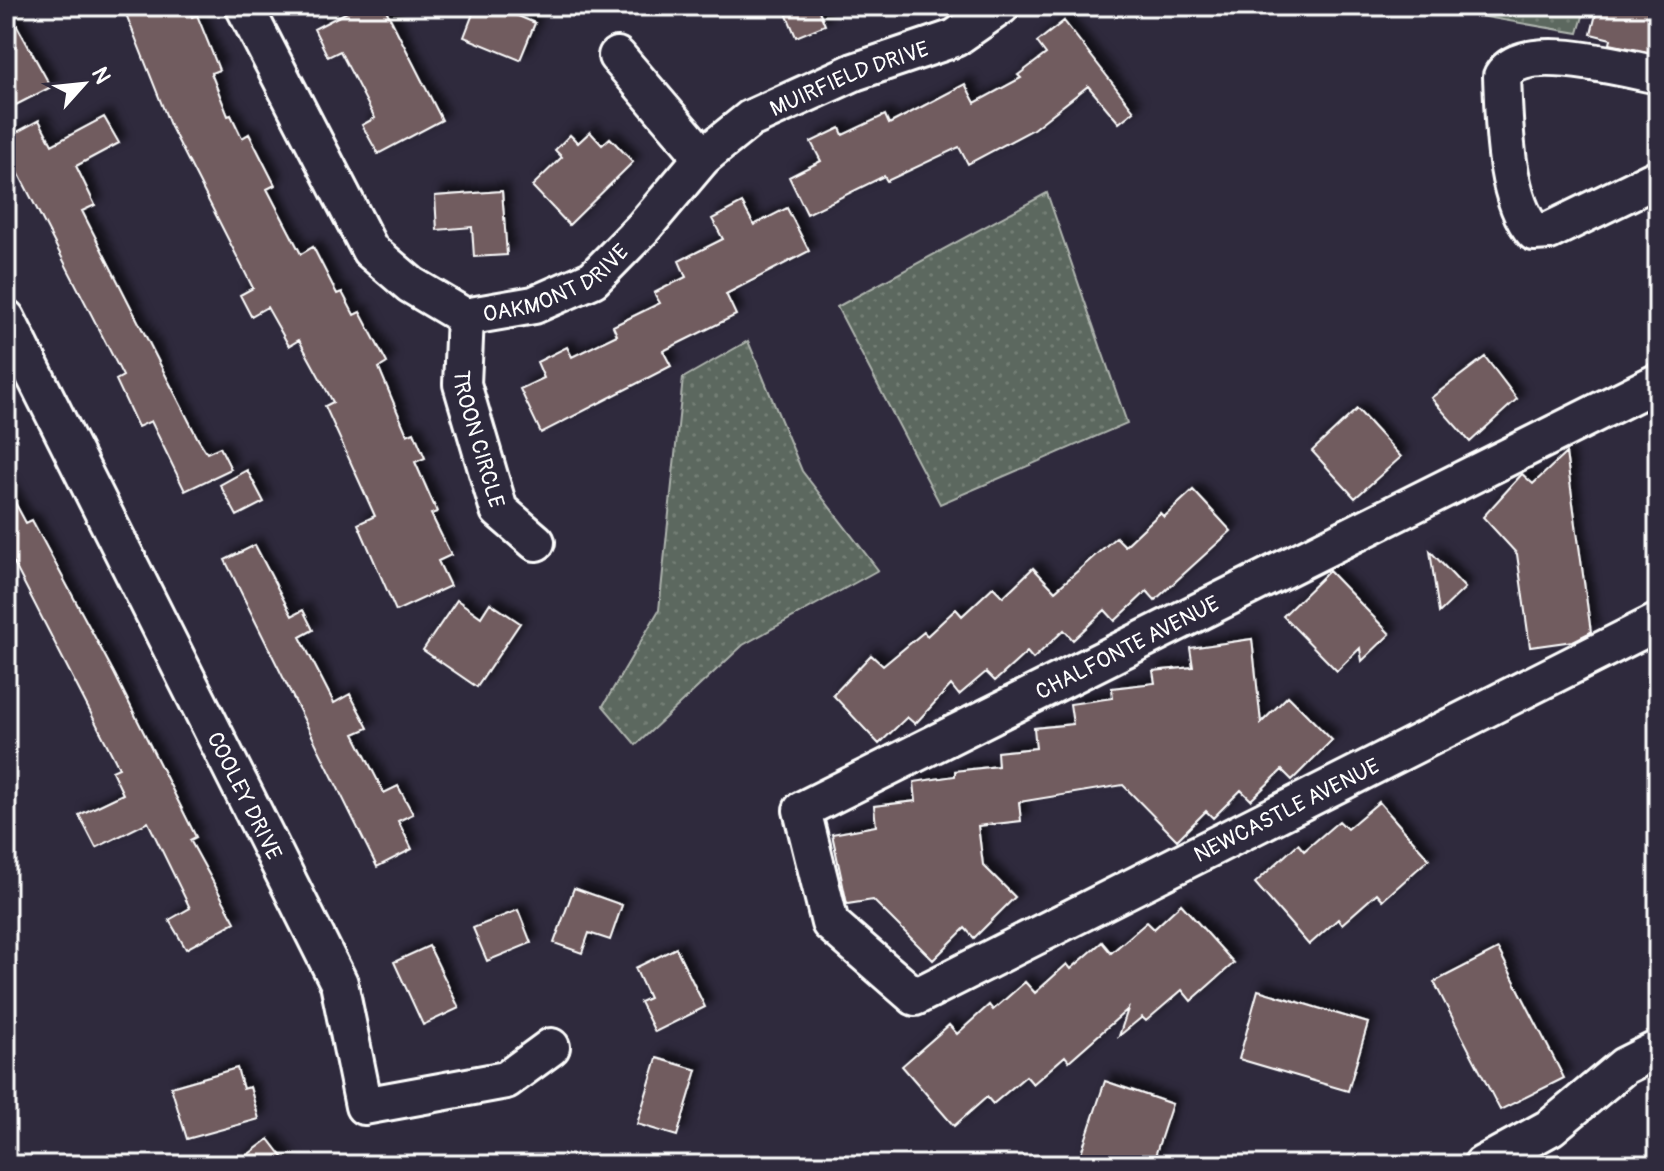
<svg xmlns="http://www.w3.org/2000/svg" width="1664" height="1171" viewBox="0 0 1664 1171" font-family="Pangolin,sans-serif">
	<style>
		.grass { fill: url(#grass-dots); stroke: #aeb4ae; stroke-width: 2 }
		.building { fill: #715b5f; stroke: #fff; stroke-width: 2; filter: url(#shadow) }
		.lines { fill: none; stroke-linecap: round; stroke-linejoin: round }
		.minor-casing { stroke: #fff; stroke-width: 42 }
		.minor { stroke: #2f2a3d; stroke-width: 36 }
		.labels { text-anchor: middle; stroke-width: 6; stroke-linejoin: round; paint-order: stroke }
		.street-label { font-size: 22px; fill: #fff; stroke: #2f2a3d }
	</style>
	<defs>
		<pattern id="grass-dots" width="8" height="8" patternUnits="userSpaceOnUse" patternTransform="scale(2)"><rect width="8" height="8" fill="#5c685e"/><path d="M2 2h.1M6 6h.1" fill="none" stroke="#747f76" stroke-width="1.8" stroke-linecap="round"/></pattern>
		<filter id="shadow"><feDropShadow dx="7" dy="-7" stdDeviation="4" flood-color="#0009"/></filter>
	</defs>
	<rect width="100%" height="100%" fill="#2f2a3d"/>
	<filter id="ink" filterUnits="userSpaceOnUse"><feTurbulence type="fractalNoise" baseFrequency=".0125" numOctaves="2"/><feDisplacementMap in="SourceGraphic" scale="16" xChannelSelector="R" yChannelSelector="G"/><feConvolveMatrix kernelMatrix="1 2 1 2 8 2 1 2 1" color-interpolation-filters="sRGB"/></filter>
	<g filter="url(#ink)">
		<path class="grass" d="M1466 6H1586L1578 33 1468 14Z
			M1047 193 1127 423 940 504 837 307Z
			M748 341 802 471 878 570 743 645 636 745 603 706 659 610 683 378Z"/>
		<path class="building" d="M6 6 51 87 6 110Z
			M147 6H187L192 17 197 15 219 70 211 73 228 116 231 115 242 138 249 134 275 185 267 189 301 254 313 247 337 294 342 292 354 315 360 312 387 363 379 368 407 435 414 432 425 458 415 462 437 512 431 514 451 555 438 561 450 586 396 611 358 524 375 516 325 406 333 402 299 340 289 346 267 307 251 316 240 295 253 288 170 125 126 14Z
			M359 6H384L442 120 378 154 362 125 375 118 340 51 328 57 314 29Z
			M476 6H516L513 14 535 23 520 60 464 37Z
			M783 6H817L825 25 796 37Z
			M1598 6H1658V54L1610 44 1611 39 1591 34Z
			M1064 21 1134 111 1119 123 1088 86 1032 130 968 164 959 147 887 181 884 176 807 214 789 177 821 161 811 142 840 128 843 135 885 115 889 124 965 84 975 103 1021 78 1018 75 1046 54 1037 42Z
			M104 117 119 143 76 166 95 205 82 211 198 439 207 453 220 447 231 469 185 491 151 421 138 427 116 380 123 376 6 149V138L39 120 52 145Z
			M590 132 602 145 610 138 633 162 569 225 532 186 562 157 555 150 570 135 578 143Z
			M502 191 507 255 474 257 472 227 437 230 435 196Z
			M742 203 754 225 787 208 809 251 726 294 736 315 663 351 671 366 541 433 520 389 544 378 537 362 567 347 572 357 617 335 613 326 660 303 654 293 686 277 679 261 723 239 712 219Z
			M1485 357 1517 399 1470 442 1431 398Z
			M1357 409 1401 457 1355 498 1312 451Z
			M1566 453 1591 632 1573 641 1530 647 1517 554 1483 517 1522 474 1533 484Z
			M247 470 264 502 237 516 220 485Z
			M6 486 26 523 32 520 114 673 196 837 190 840 235 922 186 949 169 920 190 908 148 822 96 848 79 815 123 794 112 771 119 768 6 548Z
			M1193 490 1231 531 1155 600 1147 591 1115 621 1105 610 1073 640 1064 630 1033 659 1027 652 995 681 986 672 959 695 951 685 915 724 907 717 879 744 833 695 871 655 883 666 924 632 927 636 956 609 962 616 993 587 1003 597 1033 568 1055 591 1116 537 1125 546 1160 513 1164 517Z
			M255 545 292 616 303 610 313 630 300 637 334 703 350 694 368 728 354 734 384 793 398 786 413 814 398 821 412 849 377 867 225 560Z
			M1430 551 1465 588 1439 613Z
			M1329 571 1390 634 1362 661 1360 648 1337 671 1283 616Z
			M457 600 481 617 490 603 520 623 477 687 423 650Z
			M1252 639 1261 723 1288 696 1332 740 1292 780 1282 770 1251 800 1241 790 1213 818 1206 811 1177 840 1123 785 1019 802 1021 821 978 826 983 865 1015 897 974 938 965 928 933 960 873 900 847 904 832 834 876 826 874 806 916 801 914 782 955 776V771L998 766 997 752 1036 748 1034 728 1073 724 1070 704 1113 698 1112 688 1155 683 1153 671 1193 667 1190 648Z
			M1379 802 1429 859 1383 900 1377 893 1342 924 1338 919 1309 945 1255 883 1298 844 1304 851 1339 821 1347 829Z
			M574 888 622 905 610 940 589 933 582 953 554 943Z
			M1181 904 1234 963 1191 1001 1182 990 1146 1021 1142 1017 1119 1036 1128 1009 1069 1061 1065 1056 1033 1084 1026 1076 993 1104 987 1097 954 1126 902 1066 949 1025 957 1034 989 1005 993 1010 1025 982 1035 993 1067 964 1071 969 1102 942 1111 953 1147 922 1154 929Z
			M518 910 531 943 487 961 473 928Z
			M429 946 459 1008 423 1025 394 962Z
			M676 948 705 1007 655 1032 640 1002 649 998 635 968Z
			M1498 949 1564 1078 1500 1110 1434 982Z
			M1258 990 1368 1023 1348 1091 1239 1059Z
			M657 1058 697 1070 677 1136 637 1124Z
			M237 1068 243 1089 250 1087 259 1119 187 1139 171 1087Z
			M1105 1081 1172 1104 1152 1165H1077Z
			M269 1139 289 1165H234Z"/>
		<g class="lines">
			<defs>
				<g id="minor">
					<path id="s1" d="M244 6 370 250 411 285 465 317 534 305 593 279 643 228 703 157 750 119 854 72 955 38 1001 6"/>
					<path d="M617 56 703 157"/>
					<path d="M1658 75C1622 68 1523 40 1502 76 1504 120 1504 199 1534 232L1549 231 1658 178"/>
					<path id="s2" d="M465 317 462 384 499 510 536 542"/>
					<path id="s3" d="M6 318 339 983 364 1106 506 1080 551 1047"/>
					<path id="s4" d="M1658 382 802 810 830 923 915 997 1658 622"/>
					<path d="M1482 1165 1551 1127 1624 1066 1658 1049"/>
				</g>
			</defs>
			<use href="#minor" class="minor-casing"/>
			<use href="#minor" class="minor"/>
		</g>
	</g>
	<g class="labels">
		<g class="street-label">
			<text dy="8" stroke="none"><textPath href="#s1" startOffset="858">MUIRFIELD DRIVE</textPath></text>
			<text dy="8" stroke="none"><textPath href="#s1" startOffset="490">OAKMONT DRIVE</textPath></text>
			<text dy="8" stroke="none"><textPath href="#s2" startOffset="124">TROON CIRCLE</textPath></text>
			<text transform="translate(1127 647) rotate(-27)" y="8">CHALFONTE AVENUE</text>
			<text dy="8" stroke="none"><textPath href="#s3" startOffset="534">COOLEY DRIVE</textPath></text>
			<text dy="8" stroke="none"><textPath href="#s4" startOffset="1602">NEWCASTLE AVENUE</textPath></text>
		</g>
	</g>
	<rect width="1664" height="1171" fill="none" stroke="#2f2a3d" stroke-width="32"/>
	<rect x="16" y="16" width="1632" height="1139" fill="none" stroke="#fff" stroke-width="3" filter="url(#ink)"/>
	<g transform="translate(84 84) rotate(63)" stroke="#2f2a3d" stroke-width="6" paint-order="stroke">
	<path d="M0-6L14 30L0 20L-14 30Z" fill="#ffffff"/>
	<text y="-12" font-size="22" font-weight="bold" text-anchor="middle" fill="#ffffff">N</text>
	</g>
</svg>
